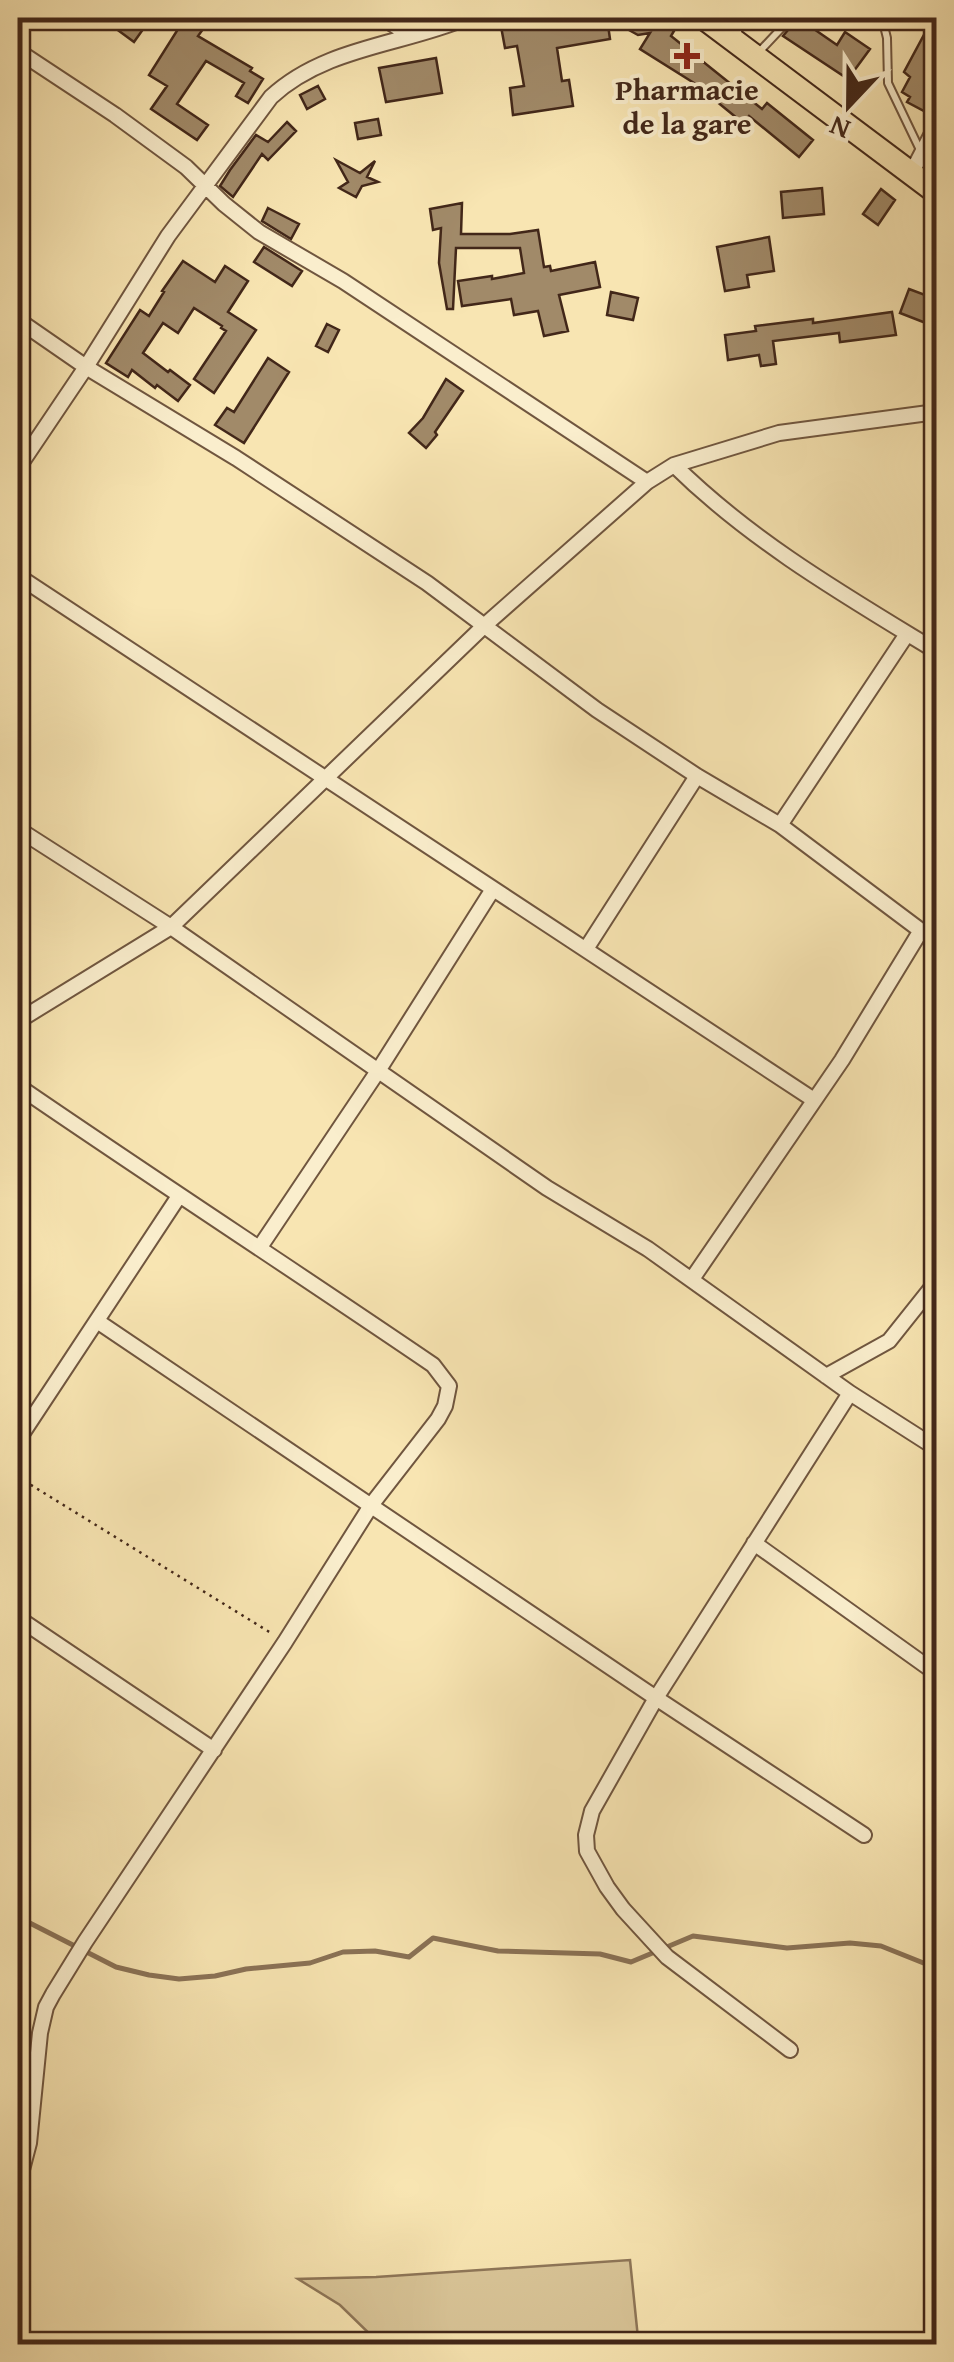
<svg xmlns="http://www.w3.org/2000/svg" width="954" height="2362" viewBox="0 0 954 2362" font-family="'Gentium Book Plus',serif">
	<style>
		.green { fill: #d9c598; stroke: #8e7658; stroke-width: 2.5 }
		.lines { fill: none; stroke-linecap: round; stroke-linejoin: round }
		.stream { stroke: #8a7256; stroke-width: 5 }
		.building { fill: #a18a69; stroke: #422719; stroke-width: 2.5 }
		.service-casing { stroke: #70563f; stroke-width: 10 }
		.minor-casing { stroke: #70563f; stroke-width: 18 }
		.primary-casing { stroke: #422719; stroke-width: 26 }
		.path { stroke: #422719; stroke-width: 2.5; stroke-dasharray: 2.5 5; stroke-linecap: butt }
		.service { stroke: #faeecd; stroke-width: 6 }
		.minor { stroke: #faeecd; stroke-width: 14 }
		.primary { stroke: #f8e5b2; stroke-width: 22 }
		.poi-dot { fill: #8f2418; stroke: #faeecd; stroke-width: 4 }
		.labels { text-anchor: middle; stroke-width: 8; stroke-linejoin: round; paint-order: stroke }
		.poi-label { font-size: 30px; font-weight: bold; fill: #422719; stroke: #faeecd }
	</style>
	<rect width="100%" height="100%" fill="#f8e5b2"/>
	<filter id="stains"><feTurbulence type="fractalNoise" baseFrequency=".002" numOctaves="4"/><feColorMatrix values="0 0 0 0 .2 0 0 0 0 .09 0 0 0 0 .02 0 0 0 .5 -.17"/></filter>
	<radialGradient id="worn" r=".72"><stop offset=".6" stop-color="#630" stop-opacity="0"/><stop offset="1" stop-color="#630" stop-opacity=".3"/></radialGradient>
	<path class="green" d="M630 2260 638 2338 636 2344H380L340 2305 298 2279 376 2277Z"/>
	<g class="lines">
		<path class="stream" d="M18 1917 116 1967 149 1975 179 1979 215 1976 246 1969 310 1963 343 1952 375 1951 409 1957 433 1938 498 1951 600 1954 631 1962 693 1936 787 1948 850 1943 881 1946 936 1968"/>
	</g>
	<path class="building" d="M123 18H151L134 42 115 28Z
		M185 18H211L198 36 252 68 250 71 263 79 248 103 236 96 244 83 206 61 177 104 208 125 197 140 151 109 167 86 149 75Z
		M522 18H651L674 31 671 36 762 109 767 103 813 140 799 157 749 116 743 123 694 83 640 49 650 33 638 35 607 18 610 39 557 48 562 81 569 80 573 106 513 115 510 88 524 86 517 46 505 48 500 21Z
		M798 18 837 45 845 32 870 49 848 79 783 36Z
		M933 18H936V88L924 111 907 102 910 97 902 92 910 77 904 72Z
		M436 58 442 93 386 102 379 68Z
		M318 86 325 99 307 109 300 95Z
		M378 119 381 135 358 139 355 123Z
		M287 122 296 131 268 160 262 154 233 197 220 186 230 170 256 135 268 142Z
		M336 160 360 173 375 161 367 177 378 182 362 186 356 197 339 188 348 182Z
		M822 188 824 214 783 218 781 192Z
		M881 189 895 200 878 225 863 214Z
		M462 203 461 234H510L538 230 544 267 550 266 551 271 595 262 600 287 559 295 568 331 544 336 538 311 514 315 511 299 462 306 458 281 492 276V279L524 273 520 248H456L453 309H447L439 263 441 228 433 230 430 209Z
		M268 208 299 224 291 239 262 221Z
		M769 237 774 271 747 275 749 287 725 291 717 247Z
		M264 247 302 271 292 286 254 262Z
		M183 261 215 282 225 266 248 281 228 312 256 330 214 393 194 379 226 331 221 328 222 326 194 308 178 333 163 323 143 353 168 372 170 370 190 385 178 401 157 385 155 388 132 370 128 377 106 363 140 310 149 316 164 292 162 291Z
		M909 289 936 299V311L931 325 900 313Z
		M611 292 638 298 633 320 607 315Z
		M892 312 896 335 840 342 839 333 773 341 776 364 761 366 759 355 728 360 725 335 756 331 755 326 813 319V323Z
		M327 324 339 330 328 352 316 346Z
		M268 358 289 372 244 443 215 425 227 408 234 412Z
		M446 379 463 391 435 432 437 435 426 448 409 433 423 418Z"/>
	<g class="lines">
		<defs>
			<path id="service" d="M882 18 887 38 888 83 921 152
				M737 36 741 18
				M758 53 791 18"/>
			<path id="minor" d="M383 18 411 36
				M18 51 115 115 186 167 224 204 259 232 343 281 647 482
				M911 174 936 126
				M18 320 86 367 236 458 427 583 597 710 697 776 780 825 936 942
				M674 465C751 541 844 595 936 651
				M18 468 86 367 168 236 271 97C325 47 402 45 466 18
				M18 576 814 1100
				M780 825 907 634
				M18 829 171 927 547 1188 648 1249 850 1393 936 1448
				M586 949 697 776
				M18 1021 171 927 485 625 647 482 674 465 779 433 936 412
				M18 1086C155 1180 295 1271 433 1365L449 1386 445 1406 438 1419 372 1504 285 1642 85 1942 53 1994 46 2007 40 2033 29 2143 18 2185
				M260 1247 378 1071 493 889
				M692 1279 842 1060 920 932
				M97 1321 656 1698 864 1835
				M826 1376 889 1341 936 1282
				M18 1440 179 1196
				M754 1543 936 1673
				M18 1618 214 1750
				M790 2050 667 1957 623 1909 607 1887 587 1851 586 1835 592 1811 656 1698 850 1393"/>
			<path id="primary" d="M704 18 936 192"/>
		</defs>
		<use href="#service" class="service-casing"/>
		<use href="#minor" class="minor-casing"/>
		<use href="#primary" class="primary-casing"/>
		<path class="path" d="M18 1477 271 1633"/>
		<use href="#service" class="service"/>
		<use href="#minor" class="minor"/>
		<use href="#primary" class="primary"/>
	</g>
	<path class="poi-dot" d="M682 41h10v10h10v10h-10v10h-10v-10h-10v-10h10z"/>
	<g class="labels">
		<g class="poi-label">
			<text x="687" y="100">Pharmacie<tspan x="687" dy="34">de la gare</tspan></text>
		</g>
	</g>
	<rect width="954" height="2362" fill="none" stroke="#f8e5b2" stroke-width="60"/>
	<rect x="20" y="20" width="914" height="2322" fill="none" stroke="#422719" stroke-width="5"/>
	<rect x="30" y="30" width="894" height="2302" fill="none" stroke="#422719" stroke-width="2.5"/>
	<g transform="translate(849 105) rotate(202)" stroke="#faeecd" stroke-width="8" paint-order="stroke">
	<path d="M0-8L18 38L0 25L-18 38Z" fill="#422719"/>
	<text y="-15" font-size="28" font-weight="bold" text-anchor="middle" fill="#422719">N</text>
	</g>
	<rect width="100%" height="100%" filter="url(#stains)"/>
	<rect width="100%" height="100%" fill="url(#worn)"/>
</svg>
